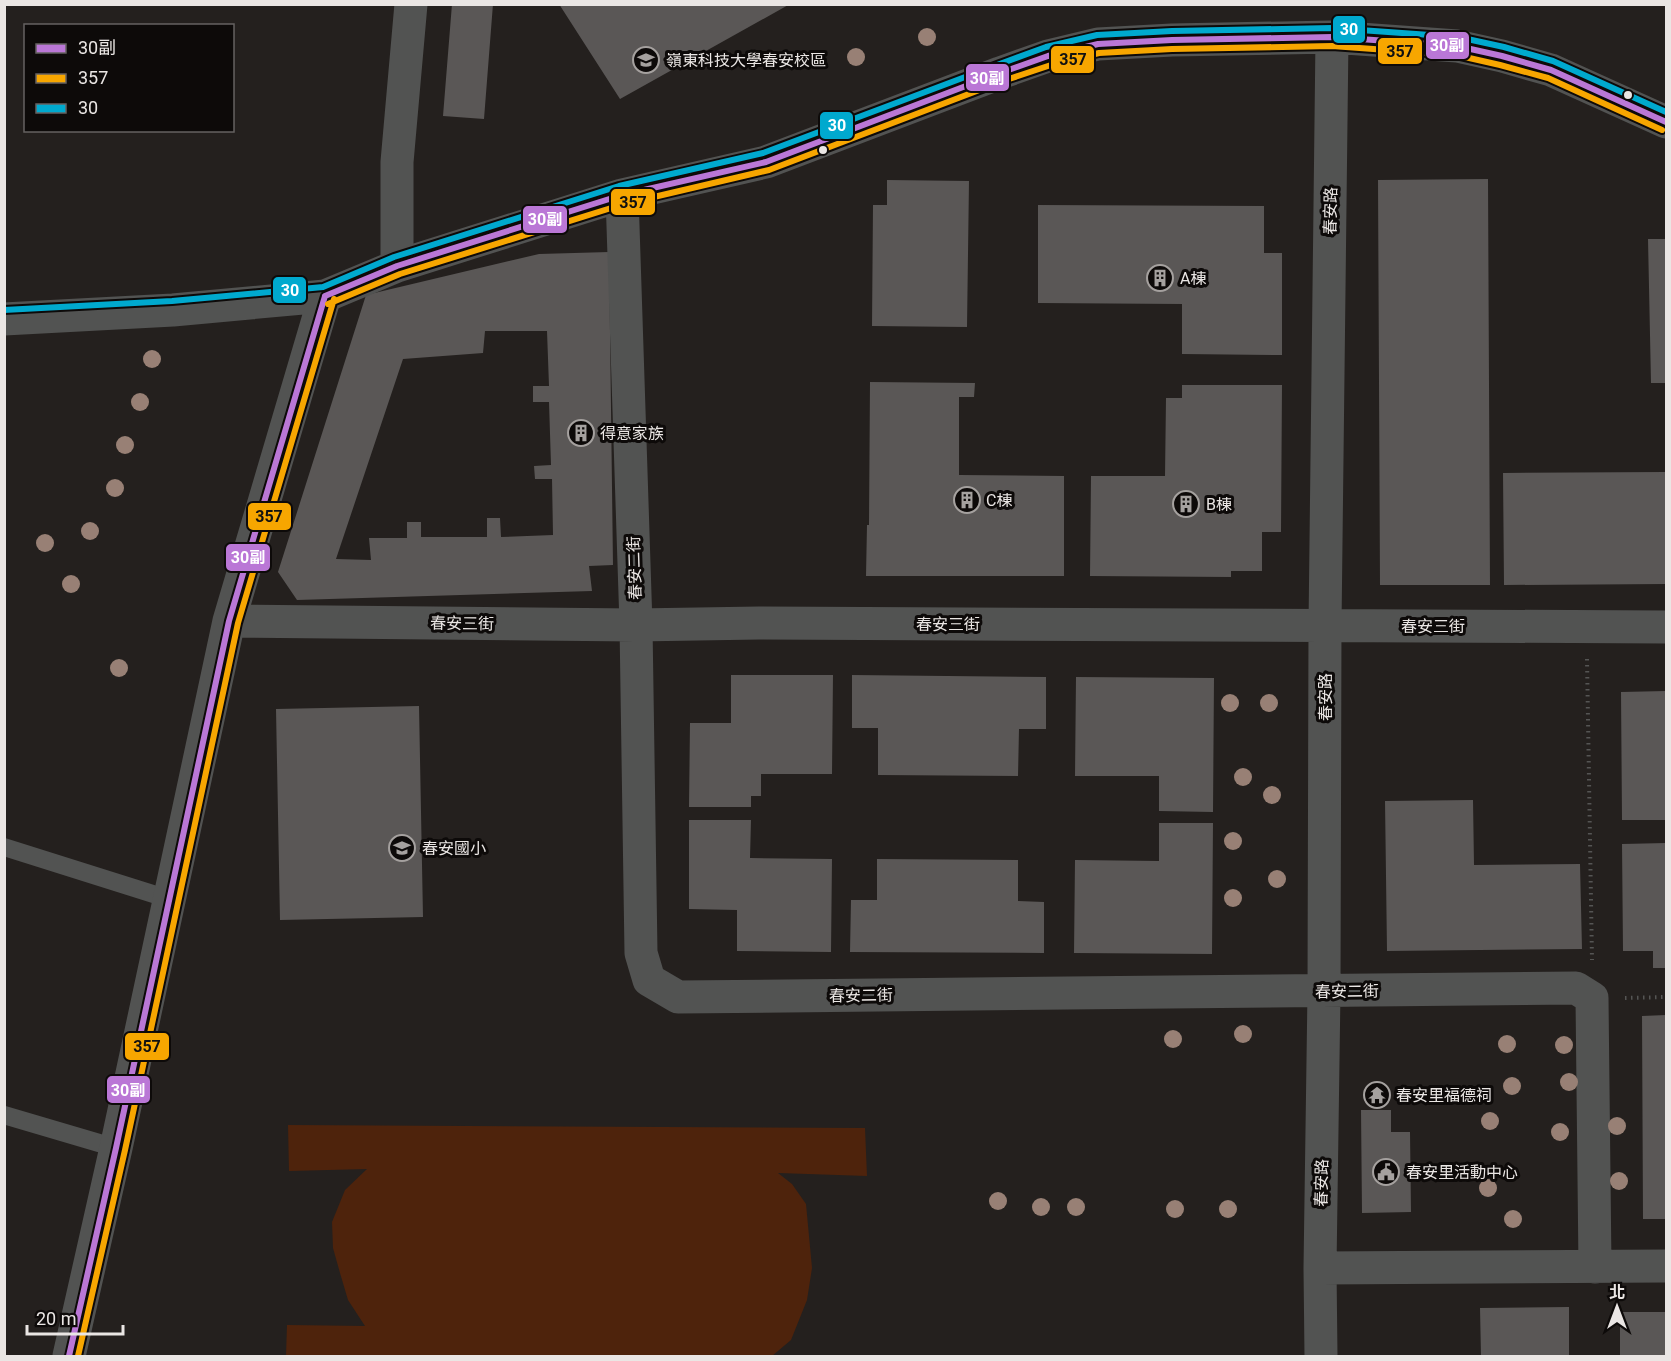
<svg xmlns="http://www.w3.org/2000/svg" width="1671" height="1361" viewBox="0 0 1671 1361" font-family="Roboto,'Noto Sans TC',sans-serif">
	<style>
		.green { fill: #4e230c }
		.building { fill: #5a5756; fill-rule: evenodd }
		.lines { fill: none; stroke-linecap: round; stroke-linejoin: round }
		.path { stroke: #555554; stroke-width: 4; stroke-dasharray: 1.5 4.5; stroke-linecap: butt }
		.lane { stroke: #525352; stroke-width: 18 }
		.street { stroke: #525352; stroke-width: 33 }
		.bus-1-casing { stroke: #0d0a09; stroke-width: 10 }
		.bus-2-casing { stroke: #0d0a09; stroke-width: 10 }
		.bus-3-casing { stroke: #0d0a09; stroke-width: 10 }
		.bus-1 { stroke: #ba77d6; stroke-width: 6 }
		.bus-2 { stroke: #f7a600; stroke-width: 6 }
		.bus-3 { stroke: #00a9ce; stroke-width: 6 }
		.tree { fill: #988075 }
		.bus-dot { fill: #eae6e4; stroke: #0d0a09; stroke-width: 2 }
		.labels { text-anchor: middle; stroke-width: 6; stroke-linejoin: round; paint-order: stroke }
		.poi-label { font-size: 16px; fill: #eae6e4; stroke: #0d0a09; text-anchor: start }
		.street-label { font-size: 16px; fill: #eae6e4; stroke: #0d0a09 }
		.line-badge { stroke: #0d0a09; stroke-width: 2 }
		.badge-label { font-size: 16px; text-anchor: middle; font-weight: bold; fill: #fff }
		.pale-badge-label { font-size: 16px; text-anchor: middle; font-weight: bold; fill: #111 }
	</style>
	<rect width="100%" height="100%" fill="#24201e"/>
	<path class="green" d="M288 1125 865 1128 867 1176 778 1173 792 1184 806 1204 812 1268 807 1300 791 1340 772 1356H286L287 1325 365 1326 348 1300 340 1273 333 1248 332 1222 345 1190 367 1169 289 1171Z"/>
	<path class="building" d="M452 4H493L484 119 443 116Z
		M559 4H790L620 99Z
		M1488 179 1490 585H1380L1378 180Z
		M887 180 969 181 967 327 872 326 873 205H887Z
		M1038 205 1264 206V253H1282V355L1182 354V304L1038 303Z
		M1648 239H1666V383H1651Z
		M609 252 613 565 589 566 592 591 297 600 278 572 366 295 539 254ZM485 331H547L549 386H533V402H549L551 465 534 466 535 479H552L553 535 501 537 500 518H487V537H421V522H407V538H369L371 560 336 559 403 359 483 353Z
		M870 382 975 383 974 397H959V475L1064 476V576H866L867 525H869Z
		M1182 385H1282L1281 532H1262V571H1231V577L1090 576 1091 476H1165L1166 398H1182Z
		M1666 472V584L1504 585 1503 473Z
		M731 675H833L832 774H761V796H751V807H689L690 723H731Z
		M852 675 1046 677V729H1019L1018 776 878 775V728H852Z
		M1076 677 1214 678 1213 812 1159 811V776H1075Z
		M1666 691V820H1622L1621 692Z
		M419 706 423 917 280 920 276 709Z
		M1473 800 1474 865 1580 864 1582 949 1387 951 1385 801Z
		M689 820H751L750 858 832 859 831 952 737 951V910L689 909Z
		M1159 823H1213L1212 954 1074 953 1075 860 1159 861Z
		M1666 843V968H1653V951H1623L1622 844Z
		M877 859 1018 860V901L1044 902V953L850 952 851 900H877Z
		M1666 1015V1219H1643L1642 1016Z
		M1361 1110H1391V1132H1410L1411 1212 1362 1213Z
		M1569 1307V1356H1481L1480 1308Z
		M1620 1312H1666V1356H1620Z"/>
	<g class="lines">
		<path class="path" d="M1587 659 1592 960
			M1625 998 1666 997"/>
		<path class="lane" d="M4 847 169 899
			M4 1115 116 1148"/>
		<path class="street" d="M622 195 636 625 641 953 649 980 678 997 1576 988 1592 998 1595 1267
			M397 266V162L411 4
			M4 319 173 310 325 296 397 266 622 195 766 162 1000 73 1048 56 1098 44 1172 40 1332 37 1457 46 1502 56 1551 70 1666 122
			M229 621 636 625 759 623 1666 627
			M1320 1268 1666 1266
			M69 1356 116 1148 229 621 325 296
			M1321 1356 1320 1268 1324 991 1325 626 1332 37"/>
		<defs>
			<path id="bus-1" d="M325 296 397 266 622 195 766 162 1000 73 1048 56 1098 44 1172 40 1332 37 1457 46 1502 56 1551 70 1666 122
				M69 1356 116 1148 229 621 325 296"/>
			<path id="bus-2" d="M328 304 400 274 624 204 769 170 1003 81 1051 65 1099 53 1172 49 1332 46 1456 55 1500 65 1548 78 1662 130
				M78 1356 125 1150 238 623 334 299"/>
			<path id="bus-3" d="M4 310 172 301 323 287 394 257 619 186 763 153 997 65 1046 47 1097 35 1172 31 1332 28 1458 37 1504 47 1553 61 1666 112"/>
		</defs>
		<use href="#bus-1" class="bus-1-casing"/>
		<use href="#bus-2" class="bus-2-casing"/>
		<use href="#bus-3" class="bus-3-casing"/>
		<use href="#bus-1" class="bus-1"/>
		<use href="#bus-2" class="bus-2"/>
		<use href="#bus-3" class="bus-3"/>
	</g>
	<g class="tree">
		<circle cx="927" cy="37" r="9"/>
		<circle cx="856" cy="57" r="9"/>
		<circle cx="152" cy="359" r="9"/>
		<circle cx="140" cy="402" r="9"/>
		<circle cx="125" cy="445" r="9"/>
		<circle cx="115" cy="488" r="9"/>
		<circle cx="90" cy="531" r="9"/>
		<circle cx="45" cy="543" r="9"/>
		<circle cx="71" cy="584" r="9"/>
		<circle cx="119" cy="668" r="9"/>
		<circle cx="1230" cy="703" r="9"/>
		<circle cx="1269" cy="703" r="9"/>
		<circle cx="1243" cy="777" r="9"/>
		<circle cx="1272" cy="795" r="9"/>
		<circle cx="1233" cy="841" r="9"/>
		<circle cx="1277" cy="879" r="9"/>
		<circle cx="1233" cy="898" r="9"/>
		<circle cx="1243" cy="1034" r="9"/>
		<circle cx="1173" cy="1039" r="9"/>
		<circle cx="1507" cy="1044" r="9"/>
		<circle cx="1564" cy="1045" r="9"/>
		<circle cx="1569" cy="1082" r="9"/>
		<circle cx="1512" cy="1086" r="9"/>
		<circle cx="1490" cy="1121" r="9"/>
		<circle cx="1617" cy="1126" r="9"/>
		<circle cx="1560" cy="1132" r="9"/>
		<circle cx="1619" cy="1181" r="9"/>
		<circle cx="1488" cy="1188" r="9"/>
		<circle cx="998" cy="1201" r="9"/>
		<circle cx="1041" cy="1207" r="9"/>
		<circle cx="1076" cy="1207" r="9"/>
		<circle cx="1175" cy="1209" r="9"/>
		<circle cx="1228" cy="1209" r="9"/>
		<circle cx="1513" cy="1219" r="9"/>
	</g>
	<defs>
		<symbol id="university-ring" viewBox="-11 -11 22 22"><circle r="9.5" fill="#0d0a09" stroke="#a5a19f" stroke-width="1.5"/><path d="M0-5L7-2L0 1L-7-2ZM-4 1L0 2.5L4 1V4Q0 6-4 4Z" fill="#a5a19f"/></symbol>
		<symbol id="building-ring" viewBox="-11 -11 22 22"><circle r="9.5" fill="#0d0a09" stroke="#a5a19f" stroke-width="1.5"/><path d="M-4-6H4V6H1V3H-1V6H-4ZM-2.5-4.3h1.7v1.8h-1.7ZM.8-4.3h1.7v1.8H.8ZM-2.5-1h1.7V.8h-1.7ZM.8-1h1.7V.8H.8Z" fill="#a5a19f"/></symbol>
		<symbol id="school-ring" viewBox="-11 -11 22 22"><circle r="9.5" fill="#0d0a09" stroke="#a5a19f" stroke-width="1.5"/><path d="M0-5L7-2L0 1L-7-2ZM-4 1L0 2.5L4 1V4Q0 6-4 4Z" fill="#a5a19f"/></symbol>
		<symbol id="temple-ring" viewBox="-11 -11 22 22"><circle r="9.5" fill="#0d0a09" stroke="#a5a19f" stroke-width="1.5"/><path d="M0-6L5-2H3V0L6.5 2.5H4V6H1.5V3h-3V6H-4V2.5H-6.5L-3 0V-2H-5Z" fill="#a5a19f"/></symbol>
		<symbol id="civic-ring" viewBox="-11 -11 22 22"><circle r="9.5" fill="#0d0a09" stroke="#a5a19f" stroke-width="1.5"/><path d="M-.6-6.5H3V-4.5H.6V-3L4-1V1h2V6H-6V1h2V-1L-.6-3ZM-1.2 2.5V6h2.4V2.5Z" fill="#a5a19f"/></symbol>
	</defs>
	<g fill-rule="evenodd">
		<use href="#university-ring" x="631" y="45" width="30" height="30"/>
		<use href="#building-ring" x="1145" y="263" width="30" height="30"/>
		<use href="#building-ring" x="566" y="418" width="30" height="30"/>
		<use href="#building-ring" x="952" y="485" width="30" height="30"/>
		<use href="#building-ring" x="1171" y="489" width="30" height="30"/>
		<use href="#school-ring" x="387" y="833" width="30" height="30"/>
		<use href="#temple-ring" x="1362" y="1080" width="30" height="30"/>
		<use href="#civic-ring" x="1371" y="1157" width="30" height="30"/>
	</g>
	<g class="bus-dot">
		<circle cx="1628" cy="95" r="5"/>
		<circle cx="823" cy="150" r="5"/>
	</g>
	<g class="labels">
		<g class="poi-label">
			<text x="666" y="66">嶺東科技大學春安校區</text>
			<text x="1180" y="284">A棟</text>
			<text x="600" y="439">得意家族</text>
			<text x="986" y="506">C棟</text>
			<text x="1206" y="510">B棟</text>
			<text x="422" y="854">春安國小</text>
			<text x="1396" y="1101">春安里福德祠</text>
			<text x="1406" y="1178">春安里活動中心</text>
		</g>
		<g class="street-label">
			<text transform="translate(1330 211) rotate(-89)" y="6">春安路</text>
			<text transform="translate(634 568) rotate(-92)" y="6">春安二街</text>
			<text transform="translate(462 623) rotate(1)" y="6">春安三街</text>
			<text x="948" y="630">春安三街</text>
			<text x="1433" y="632">春安三街</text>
			<text transform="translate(1325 697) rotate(-90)" y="6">春安路</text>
			<text transform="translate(1347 991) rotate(-1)" y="6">春安二街</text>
			<text transform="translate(861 995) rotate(-1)" y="6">春安二街</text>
			<text transform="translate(1321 1183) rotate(-89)" y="6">春安路</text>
		</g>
	</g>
	<g class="line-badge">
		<rect x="1332" y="15" width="34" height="29" rx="6" fill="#00a9ce"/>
		<rect x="1425" y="31" width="45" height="29" rx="6" fill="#ba77d6"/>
		<rect x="1377" y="37" width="46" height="28" rx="6" fill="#f7a600"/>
		<rect x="1050" y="45" width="45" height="29" rx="6" fill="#f7a600"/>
		<rect x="965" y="63" width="45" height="29" rx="6" fill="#ba77d6"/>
		<rect x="819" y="111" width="35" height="29" rx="6" fill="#00a9ce"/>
		<rect x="610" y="188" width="46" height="28" rx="6" fill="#f7a600"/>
		<rect x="522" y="205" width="46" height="29" rx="6" fill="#ba77d6"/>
		<rect x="272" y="276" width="35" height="28" rx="6" fill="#00a9ce"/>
		<rect x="247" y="502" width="45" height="29" rx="6" fill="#f7a600"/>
		<rect x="225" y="543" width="46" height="29" rx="6" fill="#ba77d6"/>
		<rect x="124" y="1032" width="46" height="29" rx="6" fill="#f7a600"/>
		<rect x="106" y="1075" width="45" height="29" rx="6" fill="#ba77d6"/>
	</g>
	<g class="badge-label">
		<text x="1349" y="35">30</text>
		<text x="1447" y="51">30副</text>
		<text x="987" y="84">30副</text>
		<text x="837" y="131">30</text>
		<text x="545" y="225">30副</text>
		<text x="290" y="296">30</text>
		<text x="248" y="563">30副</text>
		<text x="128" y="1096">30副</text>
	</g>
	<g class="pale-badge-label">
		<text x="1400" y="57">357</text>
		<text x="1073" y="65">357</text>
		<text x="633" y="208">357</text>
		<text x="269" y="522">357</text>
		<text x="147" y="1052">357</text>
	</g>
	<rect width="1671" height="1361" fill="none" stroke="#eae6e4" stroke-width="12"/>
	<rect x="24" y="24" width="210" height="108" fill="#0d0a09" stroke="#656261" stroke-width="1.5"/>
	<rect x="36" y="44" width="30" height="9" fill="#ba77d6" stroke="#656261" stroke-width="1.5"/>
	<text x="78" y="54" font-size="18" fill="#eae6e4">30副</text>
	<rect x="36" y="74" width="30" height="9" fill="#f7a600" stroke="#656261" stroke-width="1.5"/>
	<text x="78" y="84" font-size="18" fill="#eae6e4">357</text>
	<rect x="36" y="104" width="30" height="9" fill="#00a9ce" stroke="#656261" stroke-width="1.5"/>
	<text x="78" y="114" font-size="18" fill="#eae6e4">30</text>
	<g transform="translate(1617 1307)" stroke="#0d0a09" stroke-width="4.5" paint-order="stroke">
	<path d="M0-4.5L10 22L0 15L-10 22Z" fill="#eae6e4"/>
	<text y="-9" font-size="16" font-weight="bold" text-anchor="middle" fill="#eae6e4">北</text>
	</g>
	<path d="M27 1325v9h96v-9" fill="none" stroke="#eae6e4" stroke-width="3"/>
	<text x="36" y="1325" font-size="18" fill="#eae6e4" stroke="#0d0a09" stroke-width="4.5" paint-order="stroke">20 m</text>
</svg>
